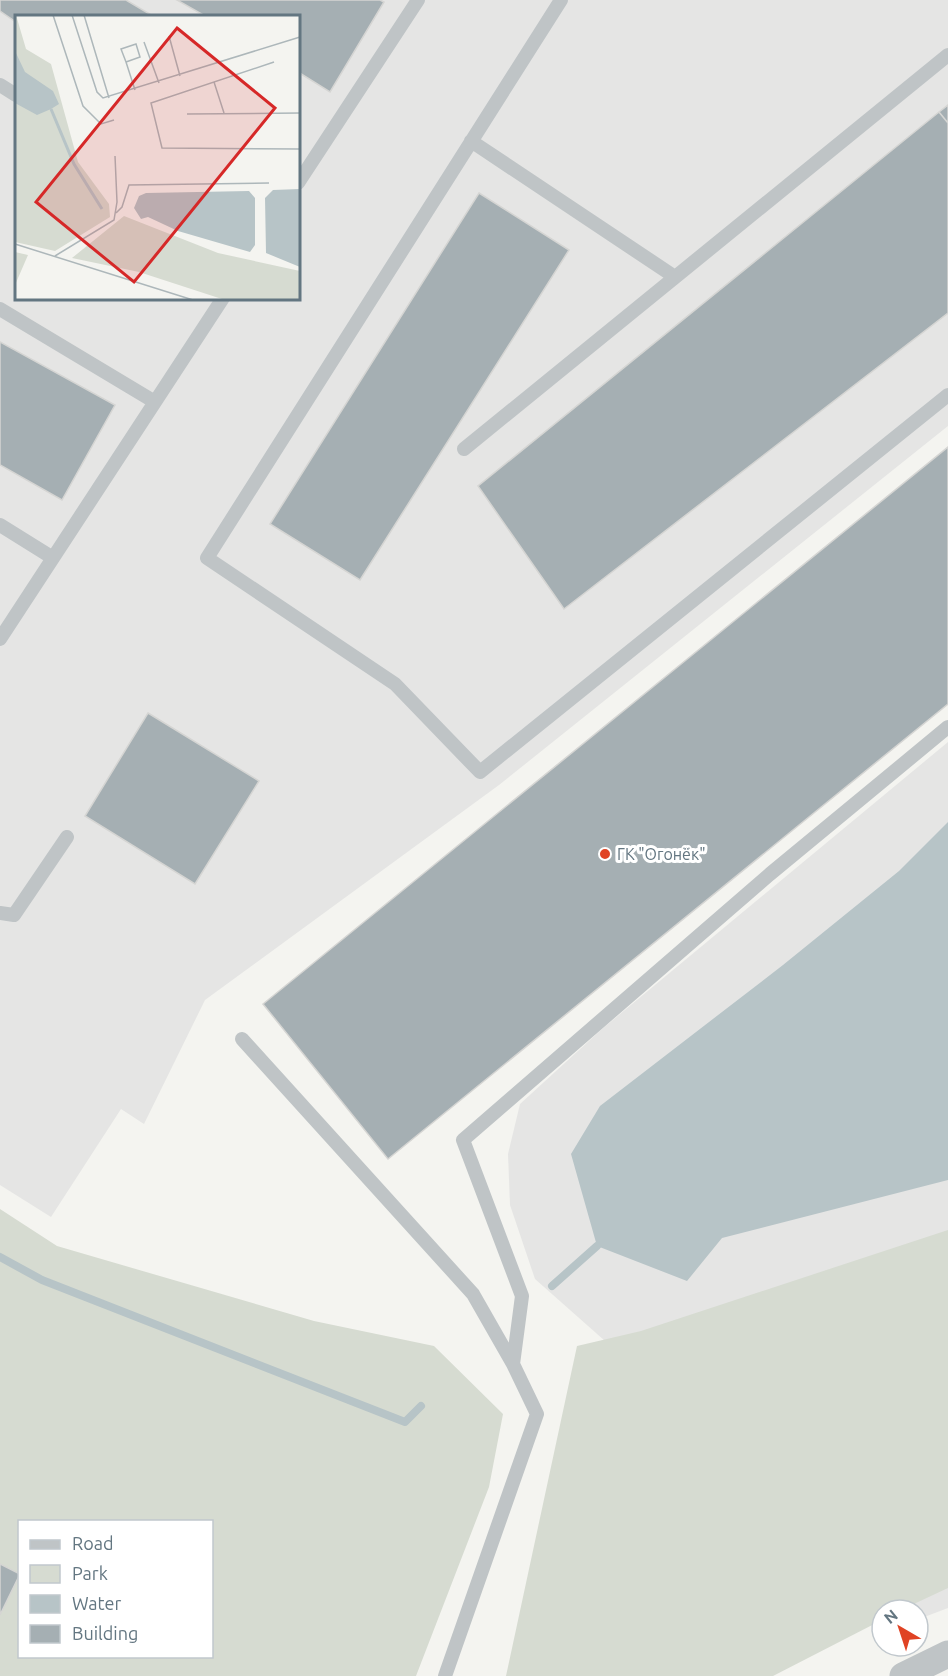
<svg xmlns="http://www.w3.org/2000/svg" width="948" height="1676" viewBox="0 0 948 1676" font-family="Ubuntu,sans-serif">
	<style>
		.built { fill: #e5e5e4; fill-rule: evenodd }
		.green { fill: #d6dbd1; fill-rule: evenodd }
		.water { fill: #b7c4c7 }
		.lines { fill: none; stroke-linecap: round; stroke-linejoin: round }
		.stream { stroke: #b7c4c7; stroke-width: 8 }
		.building { fill: #a5afb3; stroke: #d5d5d3; stroke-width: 1.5 }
		.lane { stroke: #bfc4c6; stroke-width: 14 }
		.street { stroke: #bfc4c6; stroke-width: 27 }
		.poi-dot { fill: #e04324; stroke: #fff; stroke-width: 2 }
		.labels { text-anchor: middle; stroke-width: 6; stroke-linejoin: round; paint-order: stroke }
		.poi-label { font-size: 16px; fill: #637681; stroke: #fff; text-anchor: start }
		.inset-river { fill: none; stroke: #b7c4c7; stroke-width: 3 }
		.inset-road { fill: none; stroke: #adb7ba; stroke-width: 1.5 }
		.view { fill: #d62828; fill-opacity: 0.15; stroke: #d62828; stroke-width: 3 }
		.inset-edge { fill: none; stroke: #637681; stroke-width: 3 }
	</style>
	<rect width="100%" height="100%" fill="#f4f4f0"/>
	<path class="built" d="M0 0H948V426L499 785 205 1000 144 1124 121 1109 51 1217 0 1185ZM16 16H298V298H16Z
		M948 742V1608L919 1619 918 1610H909L535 1279 510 1205 508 1154 520 1104 602 1029Z"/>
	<path class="green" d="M0 1209 57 1246 314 1321 434 1346 503 1414 489 1487 416 1676H0ZM20 1522H212V1656H20Z
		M948 1230V1588L901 1610H882V1620L773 1676H506L577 1346 641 1331Z"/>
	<path class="water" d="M948 822V1180L722 1238 687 1281 597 1246 571 1154 600 1106 783 965 899 871Z"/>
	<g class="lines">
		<path class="stream" d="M0 1257 42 1280 405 1422 421 1406
			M552 1286 597 1246"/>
	</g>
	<path class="building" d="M0 0H126L153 16H16V22L0 11Z
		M177 0H380L384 2 330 92 298 72V16H205Z
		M948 105V123L939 112Z
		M939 112 948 123V313L564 609 478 486Z
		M479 193 569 250 360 580 270 524Z
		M0 342 115 405 62 500 0 465Z
		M948 447V704L388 1159 263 1004Z
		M148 713 259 781 195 884 85 816Z
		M0 1564 20 1574 0 1615Z"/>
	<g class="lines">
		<path class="lane" d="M561 0 207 558 395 684 480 772 948 395
			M0 85 16 95
			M471 141 675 277
			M298 183 418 0
			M0 309 155 402
			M464 449 948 55
			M0 525 53 558
			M0 639 223 298
			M0 913 14 915 67 837
			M242 1039 473 1294 513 1364 537 1414 445 1676
			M513 1364 522 1296 463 1140 770 874 948 727"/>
		<path class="street" d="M903 1676 948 1654"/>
	</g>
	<circle class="poi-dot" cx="605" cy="854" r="6"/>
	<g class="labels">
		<g class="poi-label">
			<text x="617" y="860">ГК "Огонёк"</text>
		</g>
	</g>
	<g transform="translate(15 15)">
		<rect width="285" height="285" fill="#f4f4f0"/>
		<path d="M1 0 11 34 36 49 63 147 94 189 95 202 40 236 0 227ZM109 201 203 238 285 256V285H210L124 257 57 243ZM0 237 13 240 0 270Z" fill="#d6dbd1"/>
		<path d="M0 36 10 57 38 76 44 89 36 94 22 100 0 88ZM285 174V252L251 238 250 183 258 175ZM234 176 240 183V230L235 237 163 216 133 202 126 204 119 193 124 181 131 178Z" fill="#b7c4c7"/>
		<path class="inset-river" d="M36 94 59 149 87 194"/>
		<path class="inset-road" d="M38 0 68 91 86 109 99 105M57 0 82 77 88 83 285 22M69 0 94 83M154 21 165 61M129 27 144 68M111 47 125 42 121 29 106 34 111 47 120 75M259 47 136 88 147 133 285 134M199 67 209 98M172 99 285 98M101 198 107 192 114 170 254 168M0 229 178 285M40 241 99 205 102 187 100 141"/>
		<path class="view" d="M162 13 260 93 119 267 21 187Z"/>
		<rect width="285" height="285" class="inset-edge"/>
	</g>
	<rect x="18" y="1520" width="195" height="138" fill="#ffffff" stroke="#c1c8cd" stroke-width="1.5"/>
	<rect x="30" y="1540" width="30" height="9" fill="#bfc4c6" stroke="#c1c8cd" stroke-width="1.5"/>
	<text x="72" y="1550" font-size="18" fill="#637681">Road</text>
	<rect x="30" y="1565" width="30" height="18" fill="#d6dbd1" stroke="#c1c8cd" stroke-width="1.5"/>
	<text x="72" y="1580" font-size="18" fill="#637681">Park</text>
	<rect x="30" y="1595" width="30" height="18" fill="#b7c4c7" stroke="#c1c8cd" stroke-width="1.5"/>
	<text x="72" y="1610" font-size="18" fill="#637681">Water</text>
	<rect x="30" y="1625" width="30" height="18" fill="#a5afb3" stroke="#c1c8cd" stroke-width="1.5"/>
	<text x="72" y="1640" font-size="18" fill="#637681">Building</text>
	<g transform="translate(900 1628) rotate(321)"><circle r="28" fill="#ffffff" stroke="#c1c8cd" stroke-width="1.5"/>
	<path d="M0-4.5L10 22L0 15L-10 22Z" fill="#e04324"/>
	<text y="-9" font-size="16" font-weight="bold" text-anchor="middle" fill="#637681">N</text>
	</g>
</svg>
